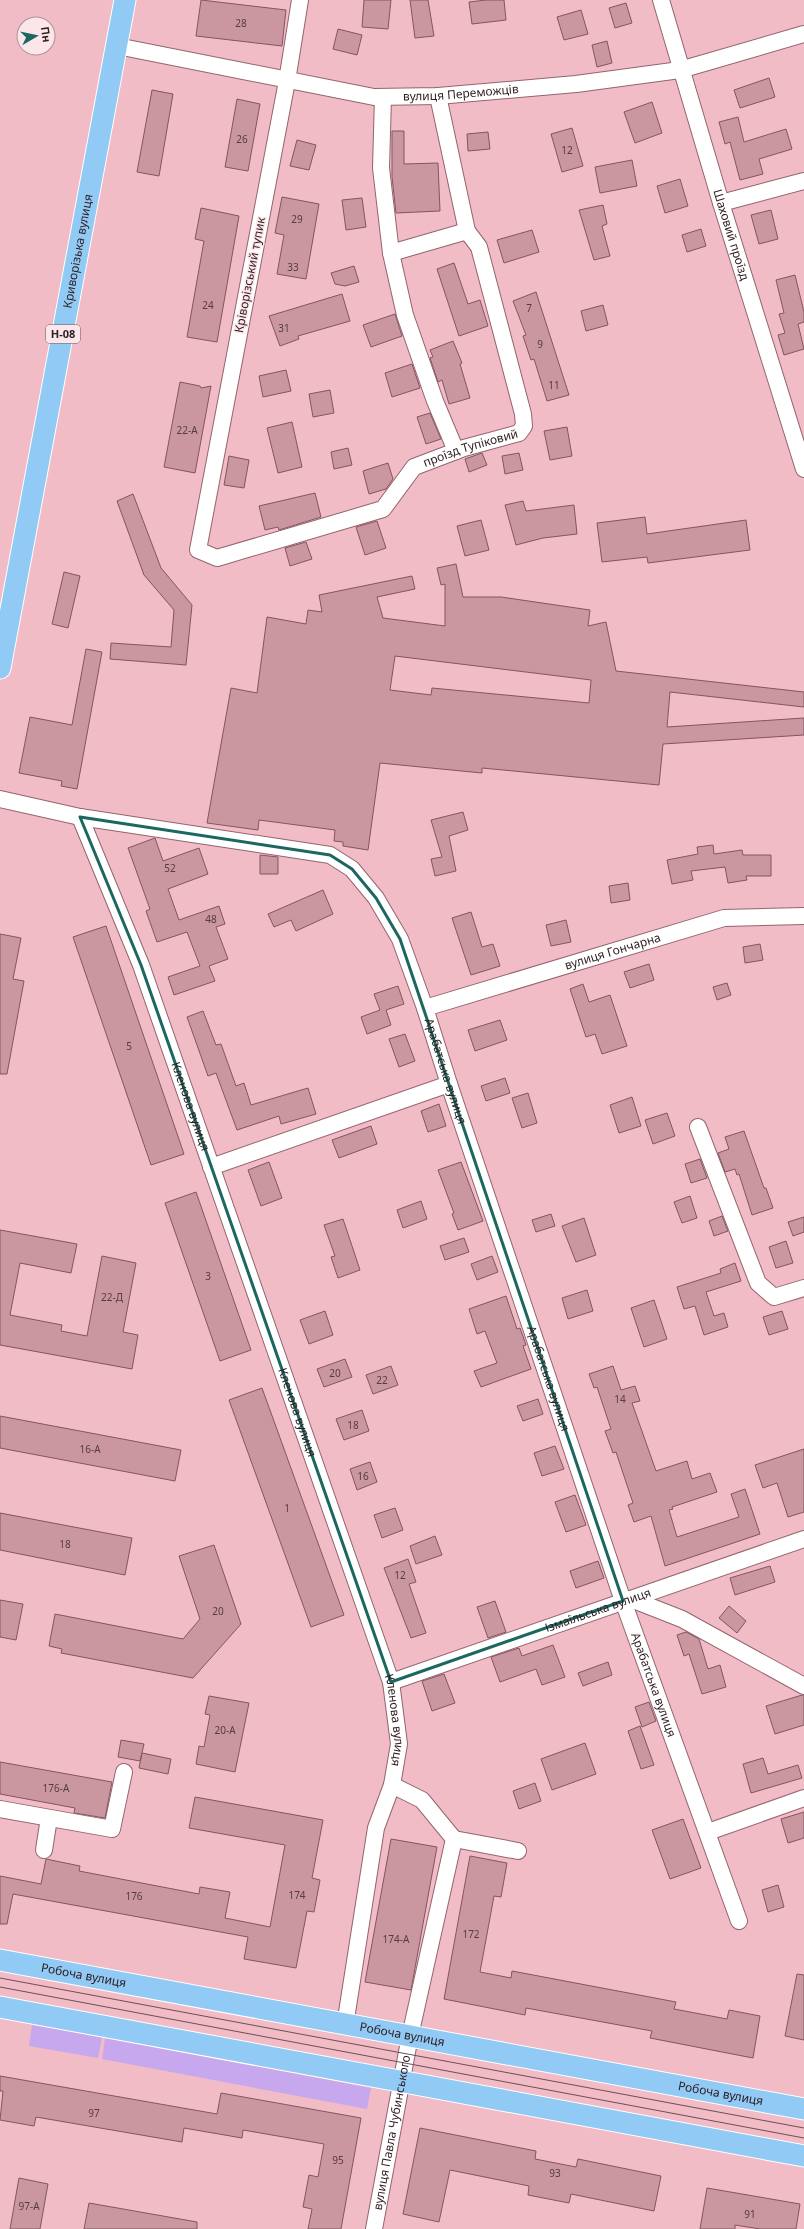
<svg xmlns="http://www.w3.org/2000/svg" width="804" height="2229" viewBox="0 0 804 2229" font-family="'Noto Sans',sans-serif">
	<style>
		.green { fill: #c7a7ed }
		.building { fill: #ca97a1; stroke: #83555f; fill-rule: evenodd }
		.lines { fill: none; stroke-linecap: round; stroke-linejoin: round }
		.minor-casing { stroke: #93646f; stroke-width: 18 }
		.major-casing { stroke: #fff; stroke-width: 23 }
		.minor { stroke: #fff; stroke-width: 16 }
		.major { stroke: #90caf5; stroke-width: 21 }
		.tram { stroke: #6d4f55; stroke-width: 1 }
		.marked { fill: none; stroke: #1c675f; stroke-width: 3; stroke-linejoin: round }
		.labels { text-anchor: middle; stroke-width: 3; stroke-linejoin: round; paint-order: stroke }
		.number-label { font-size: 10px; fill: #563b40 }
		.shield { fill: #fde6ea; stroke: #6d595d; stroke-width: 1 }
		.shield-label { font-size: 11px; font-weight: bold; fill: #2f1c20 }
		.street-label { font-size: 12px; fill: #2f1c20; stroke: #fde6ea }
	</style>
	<rect width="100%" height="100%" fill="#f1bcc6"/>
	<path class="green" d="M32 2025 102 2037 98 2058 29 2046Z
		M105 2038 371 2088 367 2109 102 2059Z"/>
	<path class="building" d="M201 0 286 10 282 46 196 36Z
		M364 0H391L388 29 362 27Z
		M410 0H428L434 36 415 38Z
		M486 0H504L506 20 472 24 469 2Z
		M626 3 632 23 615 28 609 8Z
		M581 10 588 34 564 40 557 17Z
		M338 29 362 35 357 55 333 49Z
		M607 41 612 63 597 67 592 45Z
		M769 78 775 97 740 108 734 90Z
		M152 90 173 94 159 176 137 172Z
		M237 99 260 104 248 171 225 167Z
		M652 102 662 133 635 143 624 112Z
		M738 117 744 142 786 129 792 149 759 159 763 174 740 180 730 142 725 144 719 122Z
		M572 128 583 166 562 172 551 134Z
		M392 131H404V164L438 163 440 211 396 213 392 177Z
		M488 132 490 149 468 151 467 134Z
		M297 140 316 145 309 170 290 166Z
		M632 160 637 186 600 193 595 167Z
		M680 179 688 206 665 213 657 186Z
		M282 197 319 204 306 279 277 274 284 235 275 233Z
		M362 198 366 227 346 230 342 200Z
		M603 205 607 224 602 226 610 256 594 260 579 210Z
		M201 208 239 216 217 342 187 337 204 241 195 239Z
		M771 210 778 239 759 244 751 215Z
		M701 229 706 246 687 252 682 235Z
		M532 230 539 252 504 263 497 240Z
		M454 263 468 304 480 300 488 326 459 336 437 269Z
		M354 266 359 282 345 286 335 284 331 273Z
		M795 275 804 312V322L798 324 804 349 784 355 778 335 785 333 779 314 784 313 776 280Z
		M536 292 569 395 547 401 534 359 531 360 523 336 526 335 513 301Z
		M342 294 350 321 298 336 299 339 280 346 269 316Z
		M603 305 608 325 586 331 581 311Z
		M395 314 402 336 371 347 363 325Z
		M453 341 462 363 460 364 470 398 449 404 442 380 438 382 430 358 433 357 430 350Z
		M412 364 420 388 392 397 385 373Z
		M286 370 291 391 263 397 259 376Z
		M180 382 200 386 201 388 211 386 195 473 164 467Z
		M330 390 334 413 313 417 309 394Z
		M430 413 441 439 426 444 417 417Z
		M292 422 302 467 278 473 267 428Z
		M567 427 572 456 550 460 544 431Z
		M348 448 352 465 334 469 331 452Z
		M482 453 487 465 469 472 465 459Z
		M519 453 523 470 505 474 502 456Z
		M229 456 249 460 244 488 224 485Z
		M388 463 393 479 386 489 369 494 363 471Z
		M315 493 321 517 279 530 278 527 265 530 259 506Z
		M133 494 161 568 192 605 186 665 110 659 111 643 171 647 174 610 144 575 117 501Z
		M523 501 526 511 574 505 577 534 543 538 516 545 505 505Z
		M645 517 647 534 746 520 750 550 648 563 647 557 602 562 597 523Z
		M481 520 489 550 465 556 457 526Z
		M377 521 386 548 365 555 356 527Z
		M306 542 312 559 290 566 285 548Z
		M456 564 463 597H501L590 610 588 626 606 622 616 671 804 692V707L670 692 667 727 804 718V735L663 744 659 785 482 768V773L380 763 368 850 343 846V842L334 841 335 830 259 820 258 830 207 823 231 688 257 693 267 617 306 624 308 610 322 612 319 595 412 576 415 589 377 597 383 618 445 626V584L441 585 437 568ZM395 656 591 680 589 703 432 688 431 695 390 690Z
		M64 572 80 576 68 628 52 624Z
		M86 649 102 652 77 789 61 786 62 781 19 773 30 717 72 725Z
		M463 812 468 830 449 836 456 871 435 876 431 859 442 857 431 820Z
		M155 838 163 861 199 848 208 874 168 889 179 920 219 906 225 924 216 927 228 959 209 966 215 981 174 995 168 977 200 966 187 932 157 942 146 911 150 909 128 848Z
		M713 845 714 854 742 850 743 855H771V876H746L747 880 728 883 725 867 691 871 693 880 672 884 667 860 698 854 697 847Z
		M260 855 278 857V874H260Z
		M628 883 630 900 611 903 609 886Z
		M323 890 333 914 296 931 291 920 274 927 268 914Z
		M471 912 482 947 493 944 500 966 471 975 452 918Z
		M566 920 571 942 551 946 546 925Z
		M106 926 184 1154 151 1165 73 937Z
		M0 934 21 938 13 979 24 981 7 1074H0Z
		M760 944 763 960 745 963 743 947Z
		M649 964 654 980 630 988 624 972Z
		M727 983 731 995 717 1000 713 987Z
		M583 984 589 1002 610 995 627 1046 602 1054 595 1034 586 1037 570 989Z
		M398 986 404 1004 386 1010 391 1025 367 1034 361 1017 380 1010 374 994Z
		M203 1011 216 1045 221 1044 236 1086 244 1083 251 1105 308 1088 316 1114 281 1124 279 1116 237 1130 216 1073 208 1076 187 1017Z
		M500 1020 507 1040 475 1051 468 1030Z
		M405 1034 415 1061 399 1067 389 1039Z
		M505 1078 510 1093 486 1101 481 1086Z
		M528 1093 537 1123 522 1128 512 1098Z
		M632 1097 641 1126 619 1133 610 1105Z
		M439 1104 446 1126 428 1132 421 1111Z
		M667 1113 675 1136 653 1144 645 1120Z
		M371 1126 377 1144 339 1158 332 1140Z
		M744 1131 764 1188H766L773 1208 752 1215 739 1174 737 1175 735 1169 725 1172 718 1153 729 1149 725 1137Z
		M700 1159 707 1178 691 1183 685 1164Z
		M269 1162 282 1198 261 1206 248 1170Z
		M461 1162 483 1221 458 1230 452 1214 454 1213 438 1170Z
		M196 1192 251 1350 220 1361 165 1203Z
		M690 1196 697 1218 682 1223 674 1202Z
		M421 1201 427 1219 403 1228 397 1210Z
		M551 1214 555 1226 536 1232 532 1220Z
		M722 1216 728 1231 714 1236 709 1221Z
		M804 1217V1232L793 1236 788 1222Z
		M584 1218 596 1255 576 1262 562 1226Z
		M343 1219 360 1270 338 1278 331 1257 335 1256 324 1225Z
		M0 1230 77 1244 71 1273 20 1263 10 1315 62 1325 61 1331 87 1336 102 1256 136 1263 123 1332 138 1335 132 1369 0 1345Z
		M464 1238 469 1252 445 1260 440 1246Z
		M786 1241 793 1263 776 1268 769 1247Z
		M492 1256 498 1272 477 1280 471 1264Z
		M735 1263 741 1281 706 1292 714 1316 724 1313 728 1327 704 1335 695 1306 684 1309 677 1287 721 1273 720 1269Z
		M587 1290 593 1311 568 1319 562 1298Z
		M506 1296 517 1329 520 1328 526 1345 523 1346 531 1369 481 1387 474 1371 497 1363 485 1331 477 1334 469 1309Z
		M654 1300 667 1339 644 1347 631 1308Z
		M325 1311 333 1335 309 1344 300 1320Z
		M782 1311 788 1329 769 1335 763 1317Z
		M345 1359 352 1377 324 1387 317 1369Z
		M391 1366 398 1385 373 1394 366 1375Z
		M613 1366 621 1390 635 1386 640 1401 632 1403 656 1471 687 1461 692 1479 710 1473 717 1492 672 1507 673 1509 669 1510 677 1537 739 1517 731 1494 745 1489 760 1534 665 1566 651 1516 634 1522 628 1505 633 1503 616 1452 613 1453 605 1431 611 1429 597 1387 594 1388 589 1374Z
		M262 1388 344 1615 311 1627 229 1400Z
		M538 1399 543 1414 523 1421 517 1406Z
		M362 1410 369 1431 344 1440 336 1419Z
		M0 1416 181 1450 175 1481 0 1448Z
		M555 1446 564 1469 542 1476 534 1453Z
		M804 1449V1512L788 1517 777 1483 763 1488 755 1465Z
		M370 1462 377 1482 357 1490 350 1469Z
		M575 1495 586 1525 566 1532 555 1502Z
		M395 1508 403 1530 382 1538 374 1515Z
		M0 1513 132 1538 125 1575 0 1550Z
		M435 1536 442 1555 416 1564 410 1546Z
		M214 1545 241 1624 193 1678 61 1653 62 1649 49 1646 55 1614 183 1639 200 1619 179 1556Z
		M408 1559 416 1582 409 1584 426 1633 411 1638 384 1568Z
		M598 1561 604 1578 576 1588 570 1571Z
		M770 1566 775 1582 735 1595 730 1578Z
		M0 1600 23 1604 16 1640 0 1637Z
		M495 1601 506 1632 488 1638 477 1607Z
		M729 1606 746 1621 737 1633 719 1618Z
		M686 1632 699 1639 708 1669 720 1665 726 1687 702 1694 689 1654 684 1656 677 1635Z
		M553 1645 565 1677 542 1685 536 1669 500 1682 491 1657 519 1648 522 1656Z
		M608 1662 612 1675 583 1686 578 1673Z
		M444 1674 455 1703 432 1711 422 1681Z
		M802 1695H804V1725L775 1734 766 1706Z
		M209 1696 249 1703 235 1772 196 1764 199 1746 204 1747 210 1715 205 1714Z
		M649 1702 656 1721 642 1727 635 1707Z
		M640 1726 654 1765 641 1769 628 1731Z
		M121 1740 144 1744 140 1761 118 1757Z
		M585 1743 596 1774 552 1790 541 1759Z
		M142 1753 171 1759 168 1774 139 1768Z
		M763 1758 768 1774 798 1765 802 1778 751 1793 743 1764Z
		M0 1762 112 1782 105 1818 74 1813 75 1808 0 1794Z
		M535 1783 541 1801 519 1809 513 1791Z
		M195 1797 323 1820 312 1878 320 1880 314 1912 307 1911 296 1968 244 1959 248 1937 13 1894 7 1924H0V1876L41 1884 46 1859 80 1866 79 1871 199 1894 200 1887 230 1892 225 1918 270 1927 285 1845 189 1828Z
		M804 1812V1838L788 1843 781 1819Z
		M683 1819 701 1868 670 1879 652 1830Z
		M391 1839 437 1847 411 1990 365 1982Z
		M470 1856 507 1863 501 1897 494 1896 480 1972 511 1978 512 1971 676 2002 674 2009 727 2019 729 2010 760 2016 753 2058 650 2038 652 2031 526 2008 525 2015 444 1999Z
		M778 1885 784 1907 768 1912 762 1890Z
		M797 1974 804 1975V2040L785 2036Z
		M0 2076 217 2114 221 2093 361 2118 341 2229H308L312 2209 303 2207 309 2175 318 2177 324 2144 243 2130 242 2138 184 2128 182 2142 36 2117 34 2126 0 2120 3 2091H0Z
		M420 2128 536 2151 535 2159 576 2167 578 2159 661 2176 654 2211 571 2194 569 2203 528 2195 529 2186 450 2170 439 2222 403 2214Z
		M19 2178 48 2184 40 2229H10Z
		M707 2188 800 2204 796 2229H760L735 2225V2229H700Z
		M89 2203 197 2222V2229H84Z"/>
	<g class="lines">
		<defs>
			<g id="minor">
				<path id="s1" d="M300 0 287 81 198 550 217 558 383 509 414 467 464 448 519 433 524 426 523 414 479 247 467 231 438 96"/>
				<path id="s2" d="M661 0 721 203 804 469"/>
				<path id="s3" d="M117 46 374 97 438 96 576 84 680 70 804 34"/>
				<path d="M383 97 381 168 391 253"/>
				<path d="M721 203 804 181"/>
				<path d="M456 451 435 401 405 315 391 253 467 231"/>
				<path id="s4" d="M0 799 80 817 330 855 352 869 376 898 400 939 425 1008 449 1084 623 1601 739 1921"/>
				<path id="s5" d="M80 817 141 965 391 1682 399 1744 392 1785 376 1828 345 2025"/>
				<path id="s6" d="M425 1008 724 918 804 916"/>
				<path d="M698 1127 758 1283 774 1297 804 1288"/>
				<path d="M211 1167 449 1084"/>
				<path d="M631 1599 682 1619 804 1686"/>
				<path id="s7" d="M391 1682 804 1539"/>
				<path d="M0 1809 112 1829 124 1772"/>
				<path d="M708 1832 804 1798"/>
				<path d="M454 1839 518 1851"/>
				<path d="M44 1850 49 1818"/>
				<path id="s8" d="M374 2229 410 2036 454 1839 422 1800 392 1785"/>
			</g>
			<g id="major">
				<path id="s9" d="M0 668 125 0"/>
				<path id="s10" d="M0 1960 804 2109"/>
				<path d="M0 2007 804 2156"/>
			</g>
		</defs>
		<use href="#minor" class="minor-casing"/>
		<use href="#major" class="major-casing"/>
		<use href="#minor" class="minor"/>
		<use href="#major" class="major"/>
		<path class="tram" d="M0 1978 804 2128
			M0 1987 804 2138"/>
	</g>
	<path class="marked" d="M80 817 330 855 352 869 376 898 400 939 623 1601 391 1682 141 965Z"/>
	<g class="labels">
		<g class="number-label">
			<text x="241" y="27">28</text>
			<text x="242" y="143">26</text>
			<text x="567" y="154">12</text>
			<text x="297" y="223">29</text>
			<text x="293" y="271">33</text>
			<text x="208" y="309">24</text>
			<text x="529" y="312">7</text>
			<text x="284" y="332">31</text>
			<text x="540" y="348">9</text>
			<text x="554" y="389">11</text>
			<text x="187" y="434">22-А</text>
			<text x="170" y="872">52</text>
			<text x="211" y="923">48</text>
			<text x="129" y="1050">5</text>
			<text x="208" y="1280">3</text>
			<text x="112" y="1301">22-Д</text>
			<text x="335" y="1377">20</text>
			<text x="382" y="1384">22</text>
			<text x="620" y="1403">14</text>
			<text x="353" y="1429">18</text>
			<text x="90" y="1453">16-А</text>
			<text x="363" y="1480">16</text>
			<text x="287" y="1512">1</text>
			<text x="65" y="1548">18</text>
			<text x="400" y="1579">12</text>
			<text x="218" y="1615">20</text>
			<text x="225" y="1734">20-А</text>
			<text x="56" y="1792">176-А</text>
			<text x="297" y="1899">174</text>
			<text x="134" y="1900">176</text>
			<text x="471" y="1938">172</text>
			<text x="396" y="1943">174-А</text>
			<text x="94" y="2117">97</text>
			<text x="338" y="2164">95</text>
			<text x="555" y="2177">93</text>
			<text x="29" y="2210">97-А</text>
			<text x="750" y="2218">91</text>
		</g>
		<rect class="shield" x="46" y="325" width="34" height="18" rx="3"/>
		<g class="shield-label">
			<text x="63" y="338">Н-08</text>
		</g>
		<g class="street-label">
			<text dy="4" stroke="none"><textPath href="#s3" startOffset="349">вулиця Переможців</textPath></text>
			<text dy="4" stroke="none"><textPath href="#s2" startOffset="245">Шаховий проїзд</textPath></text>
			<text dy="4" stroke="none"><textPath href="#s9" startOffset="424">Криворізька вулиця</textPath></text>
			<text transform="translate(250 275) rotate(-79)" y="4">Кріворізський тупик</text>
			<text dy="4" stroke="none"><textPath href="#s1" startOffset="865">проїзд Тупіковий</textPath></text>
			<text dy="4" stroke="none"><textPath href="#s6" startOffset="196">вулиця Гончарна</textPath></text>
			<text dy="4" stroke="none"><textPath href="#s4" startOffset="586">Арабатська вулиця</textPath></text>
			<text dy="4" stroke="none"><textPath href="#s5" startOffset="310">Кленова вулиця</textPath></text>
			<text dy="4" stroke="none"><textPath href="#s4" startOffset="910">Арабатська вулиця</textPath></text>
			<text dy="4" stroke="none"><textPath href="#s5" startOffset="634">Кленова вулиця</textPath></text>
			<text dy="4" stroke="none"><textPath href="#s7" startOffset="219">Ізмаїльська вулиця</textPath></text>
			<text dy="4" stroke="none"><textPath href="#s4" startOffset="1234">Арабатська вулиця</textPath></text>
			<text dy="4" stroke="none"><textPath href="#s5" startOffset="958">Кленова вулиця</textPath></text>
			<text dy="4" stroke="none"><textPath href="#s10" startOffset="85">Робоча вулиця</textPath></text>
			<text dy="4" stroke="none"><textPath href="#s10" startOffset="409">Робоча вулиця</textPath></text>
			<text dy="4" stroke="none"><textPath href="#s10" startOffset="733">Робоча вулиця</textPath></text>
			<text dy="4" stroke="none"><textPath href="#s8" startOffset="98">вулиця Павла Чубинського</textPath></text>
		</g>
	</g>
	<g transform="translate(36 36) rotate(81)"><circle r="19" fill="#fde6ea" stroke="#ab9599"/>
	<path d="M0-3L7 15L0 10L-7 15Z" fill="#1c675f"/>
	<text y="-6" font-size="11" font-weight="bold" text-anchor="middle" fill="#2f1c20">Пн</text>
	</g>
</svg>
